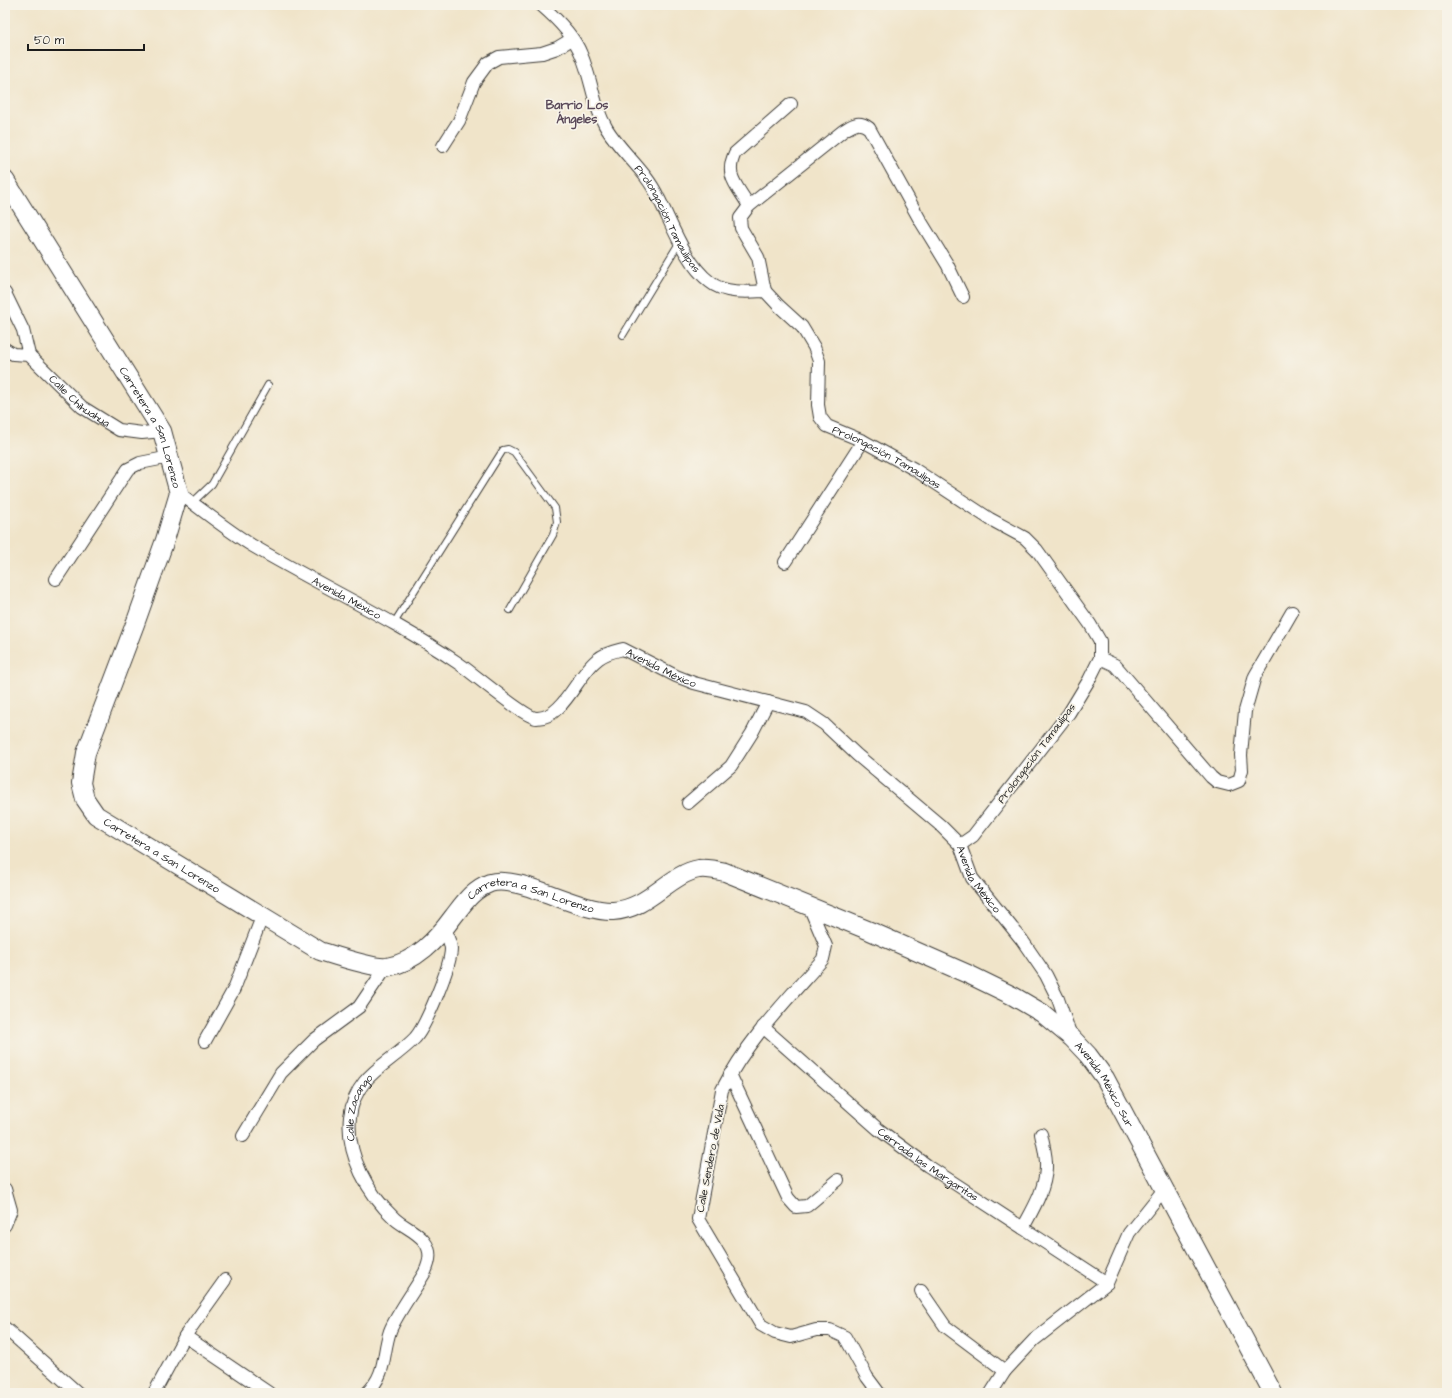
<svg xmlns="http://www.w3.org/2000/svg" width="1452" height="1398" viewBox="0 0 1452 1398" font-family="'Architects Daughter',sans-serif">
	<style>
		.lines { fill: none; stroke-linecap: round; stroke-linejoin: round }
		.lane-casing { stroke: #3c3a36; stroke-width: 8 }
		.street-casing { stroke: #3c3a36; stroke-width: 14 }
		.secondary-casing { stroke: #3c3a36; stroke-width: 20 }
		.lane { stroke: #fff; stroke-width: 6 }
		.street { stroke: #fff; stroke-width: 12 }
		.secondary { stroke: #fff; stroke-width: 18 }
		.labels { text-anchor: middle; stroke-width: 3.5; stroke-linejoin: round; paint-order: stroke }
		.street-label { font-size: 11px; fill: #1c1c1c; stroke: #f7f3e8 }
		.neighbourhood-label { font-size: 12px; font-weight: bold; fill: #5a4959; stroke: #f7f3e8 }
	</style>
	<rect width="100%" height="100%" fill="#f7f3e8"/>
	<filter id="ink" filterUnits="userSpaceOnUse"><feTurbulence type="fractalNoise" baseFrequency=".025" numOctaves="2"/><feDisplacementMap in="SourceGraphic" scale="8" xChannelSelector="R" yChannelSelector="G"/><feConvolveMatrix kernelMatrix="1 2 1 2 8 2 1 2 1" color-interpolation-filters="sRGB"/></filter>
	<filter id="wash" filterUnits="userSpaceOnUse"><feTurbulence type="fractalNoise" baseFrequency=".012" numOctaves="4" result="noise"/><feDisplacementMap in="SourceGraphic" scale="16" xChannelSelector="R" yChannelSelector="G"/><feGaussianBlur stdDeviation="0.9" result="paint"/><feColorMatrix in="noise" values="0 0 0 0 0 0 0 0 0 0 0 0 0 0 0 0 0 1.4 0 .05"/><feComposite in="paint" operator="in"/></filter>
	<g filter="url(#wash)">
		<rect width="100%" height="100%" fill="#f0e4c9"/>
	</g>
	<g filter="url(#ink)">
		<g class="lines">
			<defs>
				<path id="lane" d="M623 335 679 243
					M192 503 212 484 268 385
					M394 623 503 450 508 449 514 452 555 508 557 522 553 535 510 610"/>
				<g id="street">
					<path id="s1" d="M541 5C556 18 574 36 581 54 592 79 593 106 607 129 622 153 646 171 658 197 672 224 685 263 710 282 724 294 748 292 765 291L779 306 802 327 814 347 819 361 818 405 820 417 827 426 863 441 914 469 990 519 1025 538 1037 550 1090 624 1100 641V658L1089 680 1069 713 973 836 960 845"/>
					<path d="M443 146 459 121 474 82 488 63 499 57 542 53 557 48 572 39"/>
					<path d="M749 206C737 185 724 176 735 153L791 104"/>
					<path d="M765 291 758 257 741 228 740 218 749 206 843 131C853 125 858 120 869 128L920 220 947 264 963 297"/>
					<path d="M5 293 23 330 29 355"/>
					<path id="s2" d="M5 349 13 354 29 355 82 407 119 430 142 433 162 431"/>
					<path id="s3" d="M179 493C204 511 228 531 253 546 321 586 393 619 458 663 473 673 525 718 537 718 564 718 578 673 598 659 605 653 615 651 623 649L676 676 694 683 806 712 824 724 857 755 940 825 960 845 972 878 1022 940 1046 975 1058 999 1071 1036"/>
					<path d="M785 562 863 441"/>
					<path d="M56 579 128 469 140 463 170 457"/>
					<path d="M1100 658 1115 665 1211 777 1217 782 1229 785 1239 781 1242 770 1241 755 1245 711 1255 676 1292 612"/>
					<path d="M688 803 731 766 752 733 768 702"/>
					<path d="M809 906 826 946 823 959C787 1000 747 1040 722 1090L698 1219 761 1325 775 1333 791 1337 816 1330H830L845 1337 867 1377 879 1393"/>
					<path id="s4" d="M763 1027 878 1129 928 1166 1107 1283"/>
					<path d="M205 1041 234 989 262 917"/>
					<path d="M730 1074 788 1198 796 1207 807 1206 838 1180"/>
					<path d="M243 1136 281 1073 314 1040 359 1007 386 967"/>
					<path d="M5 1189 11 1210 5 1225"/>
					<path d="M1023 1228C1033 1209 1045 1190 1046 1168 1047 1157 1043 1144 1041 1134"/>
					<path d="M921 1291 945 1326 1005 1371"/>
					<path d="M5 1328 78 1393"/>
					<path d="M185 1336 269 1393"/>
					<path d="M154 1393 185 1336 225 1280"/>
					<path id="s5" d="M367 1393C387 1373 382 1355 390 1331 396 1315 416 1288 425 1272 430 1261 432 1251 424 1241 416 1231 404 1227 395 1219 368 1194 346 1155 350 1117 355 1074 389 1065 415 1038 426 1026 451 965 451 949 451 943 447 935 444 929"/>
					<path d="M991 1393 1005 1371 1034 1340 1107 1283 1129 1233 1165 1188"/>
				</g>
				<g id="secondary">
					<path id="s6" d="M5 180 162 431 179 493 165 540 135 624 86 753 81 783 85 799 96 815 320 951C333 955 375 969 387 967 416 962 437 939 453 917 464 903 473 889 490 883 519 874 577 912 613 911 649 909 669 874 699 869 708 868 716 870 725 872L870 931 970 975 1013 996 1042 1013 1072 1038 1088 1055 1105 1078 1273 1393"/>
				</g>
			</defs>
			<use href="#lane" class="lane-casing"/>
			<use href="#street" class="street-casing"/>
			<use href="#secondary" class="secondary-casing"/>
			<use href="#lane" class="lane"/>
			<use href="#street" class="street"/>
			<use href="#secondary" class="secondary"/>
		</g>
	</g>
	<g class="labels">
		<g class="street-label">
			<text dy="4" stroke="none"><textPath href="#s1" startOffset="252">Prolongación Tamaulipas</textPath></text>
			<text dy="4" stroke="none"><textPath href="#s2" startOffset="94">Calle Chihuahua</textPath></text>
			<text dy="4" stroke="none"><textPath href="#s6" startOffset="288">Carretera a San Lorenzo</textPath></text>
			<text dy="4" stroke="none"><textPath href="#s1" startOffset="611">Prolongación Tamaulipas</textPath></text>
			<text dy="4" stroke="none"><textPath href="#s3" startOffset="198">Avenida México</textPath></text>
			<text dy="4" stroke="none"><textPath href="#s3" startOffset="581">Avenida México</textPath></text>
			<text transform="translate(1036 753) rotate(-53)" y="4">Prolongación Tamaulipas</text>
			<text dy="4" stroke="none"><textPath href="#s6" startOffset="780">Carretera a San Lorenzo</textPath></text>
			<text dy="4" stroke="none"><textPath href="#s3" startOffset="976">Avenida México</textPath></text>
			<text dy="4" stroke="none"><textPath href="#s6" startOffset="1211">Carretera a San Lorenzo</textPath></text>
			<text dy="4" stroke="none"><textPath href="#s6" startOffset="1864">Avenida México Sur</textPath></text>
			<text dy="4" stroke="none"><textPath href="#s5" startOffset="332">Calle Zacango</textPath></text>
			<text transform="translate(710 1158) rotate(-79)" y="4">Calle Sendero de Vida</text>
			<text dy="4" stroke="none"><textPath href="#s4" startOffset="215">Cerrada las Margaritas</textPath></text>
		</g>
		<g class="neighbourhood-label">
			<text x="577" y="109">Barrio Los<tspan x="577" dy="14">Ángeles</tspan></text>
		</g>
	</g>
	<rect width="1452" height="1398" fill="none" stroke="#f7f3e8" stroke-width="20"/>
	<path d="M28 44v6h116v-6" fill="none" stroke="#1c1c1c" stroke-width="2"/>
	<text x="34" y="44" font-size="12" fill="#1c1c1c" stroke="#f7f3e8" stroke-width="3" paint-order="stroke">50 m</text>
</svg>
